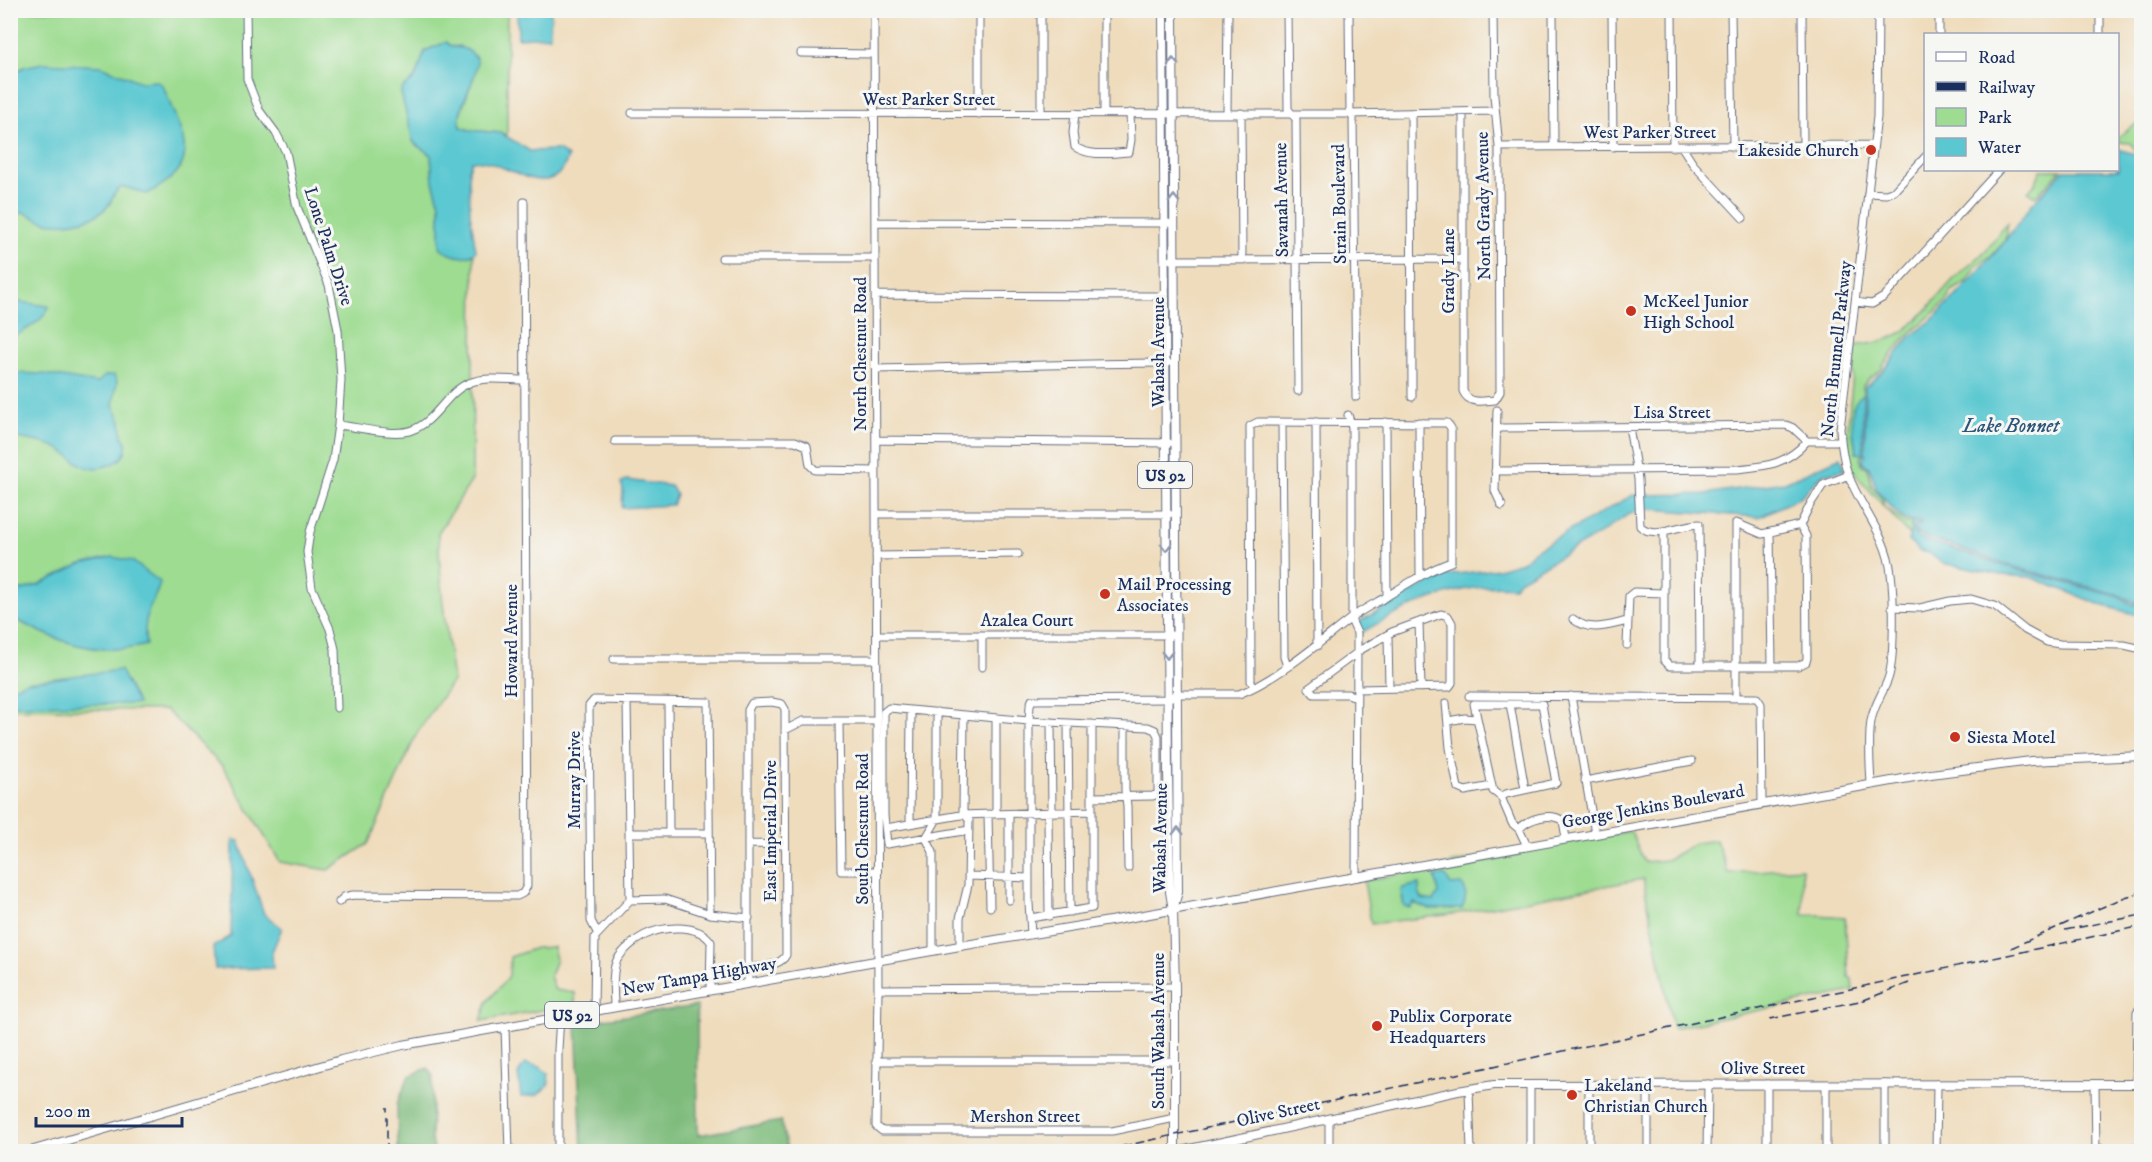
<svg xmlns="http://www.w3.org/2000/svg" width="2152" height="1162" viewBox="0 0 2152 1162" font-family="'IM FELL DW Pica',serif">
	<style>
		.green { fill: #9ddc91; stroke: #5c8678; stroke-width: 1.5; fill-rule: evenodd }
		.forest { fill: #7ebc7b; stroke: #4c766c; stroke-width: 1.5 }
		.water { fill: #5bc8d1; stroke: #3b7c98; stroke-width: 1.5 }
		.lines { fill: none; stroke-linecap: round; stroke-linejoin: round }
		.minor-casing { stroke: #656c7f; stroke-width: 9 }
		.major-casing { stroke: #656c7f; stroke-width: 10 }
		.minor { stroke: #fff; stroke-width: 7 }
		.major { stroke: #fff; stroke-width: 8 }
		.rail { stroke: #1b2f5e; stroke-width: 1.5; stroke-dasharray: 9 4.5; stroke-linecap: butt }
		.oneway { stroke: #8d97ae }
		.poi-dot { fill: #c8321e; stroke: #f6f6f2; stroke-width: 2 }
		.labels { text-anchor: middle; stroke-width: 6; stroke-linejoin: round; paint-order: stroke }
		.shield { fill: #f6f6f2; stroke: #5d6b8a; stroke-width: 1.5 }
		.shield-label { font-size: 16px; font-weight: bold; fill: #1b2f5e }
		.street-label { font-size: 18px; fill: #1b2f5e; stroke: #f6f6f2 }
		.poi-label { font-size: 18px; fill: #1b2f5e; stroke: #f6f6f2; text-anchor: start }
		.water-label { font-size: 20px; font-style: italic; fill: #2b557b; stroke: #f6f6f2 }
	</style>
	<rect width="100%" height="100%" fill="#f6f6f2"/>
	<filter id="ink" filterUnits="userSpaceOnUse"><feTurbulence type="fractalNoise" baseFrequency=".0167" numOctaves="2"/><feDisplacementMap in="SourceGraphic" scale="12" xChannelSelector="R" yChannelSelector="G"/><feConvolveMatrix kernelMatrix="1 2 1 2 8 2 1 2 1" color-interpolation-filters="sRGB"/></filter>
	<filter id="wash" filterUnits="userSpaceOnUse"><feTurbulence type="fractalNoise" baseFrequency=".008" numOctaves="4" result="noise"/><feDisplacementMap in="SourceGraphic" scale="24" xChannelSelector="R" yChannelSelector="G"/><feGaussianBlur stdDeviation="1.35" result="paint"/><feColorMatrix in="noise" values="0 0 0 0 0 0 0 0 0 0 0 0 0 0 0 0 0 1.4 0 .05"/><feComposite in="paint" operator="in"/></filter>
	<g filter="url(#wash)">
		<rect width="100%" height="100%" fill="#efdcbc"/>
		<path class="green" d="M11 11H507V135C492 129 475 134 461 127L459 117 475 73 460 46C445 48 442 42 425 51L422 62 414 78 401 91 413 141C418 149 427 149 431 156L433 181 440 204 441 246C451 257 460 259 474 254L472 480 438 533 442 596 453 681 417 733 368 844 328 870 280 862 223 767 166 710 11 709Z
			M2141 121V153L2137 152 2130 143 2118 142V137Z
			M2041 170H2061L2036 196 2028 192 2035 184Z
			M2008 223C2007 227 2007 230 2007 234 2004 247 1986 260 1975 267 1971 279 1963 286 1951 291L1946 302 1907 336 1883 365 1882 369 1868 380 1863 386V394L1853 407V432L1856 453 1863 454 1860 459 1862 465 1867 467 1869 472 1871 485 1883 500 1884 507 1906 523 1911 522 1910 536 1851 469 1847 433 1856 345C1908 343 1921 314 1953 280 1964 269 1977 260 1987 249 1994 241 2000 231 2008 223Z
			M1631 831 1644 862 1667 860 1695 843 1716 840 1728 873 1802 868 1803 914 1845 917 1849 977 1852 979 1853 991 1673 1028 1643 879 1454 914 1371 924 1364 881 1499 854ZM1436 880 1448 882 1451 885H1458L1429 909 1414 903 1404 906 1401 891 1419 885 1418 892 1422 899 1434 901 1439 893Z
			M553 947 556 959 550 976 555 990 575 993V1004L481 1021 487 1002 509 976 510 957 536 948Z"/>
		<path class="forest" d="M697 1006 698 1135 781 1121 787 1149 777 1152 582 1151 576 1023Z
			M428 1068 433 1075 431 1140 435 1151H398L397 1104 409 1076Z"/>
		<path class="water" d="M517 11H551L550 36 518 38Z
			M446 42 452 47C464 47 471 50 477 60 478 81 454 109 461 127L469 130 501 133 530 151 559 150 568 157C551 210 501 155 472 161L469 169 470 213 476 251C465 261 450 256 440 247V204L433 181 431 156C427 149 418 149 413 141L401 93C402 85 409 85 414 79 420 70 421 59 425 51Z
			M43 63 101 66 141 82 157 81 162 85C167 93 169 102 173 111 191 153 192 170 147 194 138 193 128 185 120 188 113 191 113 202 107 207 94 222 59 227 40 220 34 218 29 214 23 212L11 219V74L24 67Z
			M2118 149 2141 156V605L2116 594 2018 568 1917 534 1915 531 1921 524V521C1916 520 1910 521 1906 520 1899 518 1880 494 1876 488 1872 478 1873 467 1863 463L1862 460 1865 455V387L1883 371 1909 338 1932 320 1959 293 2002 245 2032 204 2064 170H2118Z
			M11 301 48 306 49 307C43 322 24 331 11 338Z
			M11 373 44 374 97 383 105 376 114 375 117 382 113 405 121 421 122 436 126 442C127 453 123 460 112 464 78 477 78 456 53 446 40 441 24 439 11 437Z
			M1863 394V454L1856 453C1855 435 1844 407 1863 394Z
			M1841 457 1845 470 1823 474 1799 498 1759 517 1648 509 1629 514 1598 535 1519 580 1514 587C1458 581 1406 607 1359 634L1357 623 1441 576 1498 569 1522 562 1535 550 1633 495 1704 494 1785 482Z
			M626 480 671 486 676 495 672 505 622 508 623 489 621 483Z
			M1911 522 1919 523 1913 530 1915 535 1919 538 2018 570 2116 596 2141 608V616L2101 605 2030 577 2001 575 1942 563 1929 553 1919 551 1908 541 1912 526Z
			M112 557 132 561 160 582C158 593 152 600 149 610 145 621 144 633 146 645 97 658 53 640 11 617V593L39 585 81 564Z
			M120 670 138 704 11 705V688L26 682Z
			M233 840 239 841 264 914 282 928 272 952 273 968 215 969 213 947 231 936Z
			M1445 875 1451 885 1461 884C1468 890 1466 901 1462 909H1429L1414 903 1410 908 1404 906 1401 891 1403 888 1419 884V892L1422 899 1433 901 1439 893 1435 877Z
			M525 1063 540 1067 548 1074 549 1085 537 1095 521 1097 518 1074Z"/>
	</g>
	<g filter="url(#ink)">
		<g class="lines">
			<defs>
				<path id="minor" d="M246 10 247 79 259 110 276 133 286 152 297 207 329 285 338 330 341 380 338 425 333 460 310 532 307 552 312 588 330 629 335 649 337 708
					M874 10 878 989 876 1126 882 1131H1112L1175 1118
					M1104 10V113
					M1287 10 1288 109 1296 119 1298 391
					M1349 10 1350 114 1353 118 1356 397
					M1553 10 1554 147
					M1612 10 1613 147
					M1672 10 1673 147
					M1731 10 1733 147
					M1802 10 1803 146
					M1939 10V34
					M2100 10V34
					M801 53 874 54
					M632 113 1350 114 1495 111
					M1041 113V10
					M1075 113 1073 133 1075 147C1091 157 1111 153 1129 152L1131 140 1130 113
					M1227 113 1228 10
					M1241 113 1242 260
					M1411 113 1412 397
					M1463 113V391C1469 405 1482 401 1495 400L1500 392 1499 147 1494 96 1493 10
					M979 114V10
					M1499 147 1873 145
					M1682 147 1693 164 1743 218
					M1868 193 1886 194 1894 191 1926 156
					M875 222 1168 223
					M722 258H875
					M1171 260 1463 259
					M875 295 1159 296 1165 294
					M1855 302 1872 304 1884 297 1999 170
					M876 369C974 368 1071 363 1168 363
					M1497 410 1495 491 1502 506
					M1348 415 1352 427V622L1357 633V641L1356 877
					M1282 422 1284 657 1287 666
					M1316 422 1317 646
					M1386 422 1387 596
					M1419 422 1420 576
					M338 425C359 427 394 437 412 430 436 422 446 392 469 383 485 376 508 380 525 380
					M1629 427 1638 479 1640 526C1654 540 1681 524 1699 524L1700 666
					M1497 428 1786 425 1793 428 1807 441H1841
					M876 440 1169 443
					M615 441H795L807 446 810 465 815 470 876 471
					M1495 471 1736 469C1767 466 1786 465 1807 441
					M876 514H1169
					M1664 531V660L1670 666H1798L1806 662 1807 658 1806 536 1800 525
					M1770 532 1772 666
					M876 556 1018 554
					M1892 607 1920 608 1950 601 1971 599 1995 606 2025 630 2047 642 2060 644 2124 645 2142 649
					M1573 619C1590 633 1609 625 1628 621
					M1419 622 1421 688
					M877 635H1171
					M982 635V667
					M1388 635 1389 688
					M1627 645 1629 596 1634 592 1664 593
					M614 659H876
					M1469 696 1757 698 1761 704 1762 804
					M1571 696 1595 833
					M1356 697 1348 694H1314L1309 688 1362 649 1392 632 1441 614 1448 616 1452 623V683L1449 687 1358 689
					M1736 697V523L1762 534 1800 525 1811 503 1823 485 1849 475
					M627 701 630 900
					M668 702 669 833
					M1446 703 1450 748 1458 788 1465 791 1492 786
					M1510 704 1525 789
					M839 721 841 871H877
					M1448 721 1465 718 1476 719
					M1068 723 1070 912
					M1125 726V790L1127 806 1128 868
					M785 730 803 721H877
					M1585 781 1692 761
					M1871 784C1870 764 1868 741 1871 721 1874 705 1883 693 1888 679 1895 660 1894 595 1891 574 1887 534 1861 510 1848 474 1843 460 1841 444 1840 429L1877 117 1878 10
					M1501 797 1506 794 1556 783 1542 704H1474L1493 791 1501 797 1512 823 1519 829 1527 846
					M988 814 990 907
					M996 814V718
					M910 823 911 710
					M886 828 961 815 1092 811
					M1519 829C1529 818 1551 812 1563 821L1566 838
					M969 830 887 844 884 815V712L889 708 1029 721 1148 727 1155 730 1158 736V793L1153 796 1092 797
					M629 833H709
					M749 844 785 845
					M968 876 1029 878
					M630 900 665 899 710 914 749 918
					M1009 900V814
					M339 902 344 897 353 895 517 896 523 893 527 886 524 202
					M1049 916 1048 817 1052 810 1051 722
					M1030 918 1092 908V724
					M598 934 591 921 589 706 594 700 708 702 710 914
					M1031 934 1029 903V721L1030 705 1032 700 1167 699 1177 694H1239C1278 679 1317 644 1350 619 1361 610 1374 604 1386 597 1407 584 1428 570 1451 562V428L1447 423 1258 422 1250 426 1251 681 1254 687
					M960 946V918L968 885 969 820 963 812 964 715
					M933 951V852L926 838 937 819V712
					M748 968C760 966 780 967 786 955L785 709 782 704 772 702 752 703 748 710V983
					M878 989 1175 987
					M614 1007C614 994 611 972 617 960 623 950 635 940 645 935 663 926 698 923 711 942L710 990
					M594 1011 595 937 630 900
					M505 1027 509 1152
					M876 1061H1175
					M1885 1084V1152
					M2095 1084 2096 1152
					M2136 1084 2137 1012 2142 1006
					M1648 1085V1152
					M1826 1085V1152
					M1469 1089 1471 1152
					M2096 1149 2142 1147
					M558 1152V1049L560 1017
					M1329 1152V1118
					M1530 1152V1085
					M1589 1152V1085
					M1707 1152 1708 1084
					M1767 1152V1084
					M1936 1152 1937 1084"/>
				<path id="major" d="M1163 10 1168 770 1170 892 1173 910 1175 987V1152
					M1173 10 1178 892 1174 906
					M27 1152 341 1060 403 1045 960 946 1116 920 1931 774 2031 761 2142 756
					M1176 1152 1458 1091 1494 1085 2142 1084"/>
			</defs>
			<use href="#minor" class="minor-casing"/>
			<use href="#major" class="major-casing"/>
			<use href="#minor" class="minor"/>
			<use href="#major" class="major"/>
			<path class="rail" d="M2065 930 2142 915
				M2011 948 2125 897 2142 892
				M1770 1019 1864 1000 1909 983
				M387 1152V1107
				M1096 1152 2142 926"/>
		</g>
		<defs><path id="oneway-chevron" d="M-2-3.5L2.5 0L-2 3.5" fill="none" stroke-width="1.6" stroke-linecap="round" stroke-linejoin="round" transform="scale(1.5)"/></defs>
		<g class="oneway">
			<use href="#oneway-chevron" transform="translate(1173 62) rotate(-91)"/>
			<use href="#oneway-chevron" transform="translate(1174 199) rotate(-90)"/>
			<use href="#oneway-chevron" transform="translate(1166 547) rotate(89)"/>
			<use href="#oneway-chevron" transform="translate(1167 655) rotate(90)"/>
			<use href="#oneway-chevron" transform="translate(1178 831) rotate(-90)"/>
		</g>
	</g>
	<g class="poi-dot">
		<circle cx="1871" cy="150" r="6"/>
		<circle cx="1631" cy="311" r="6"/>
		<circle cx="1105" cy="594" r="6"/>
		<circle cx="1955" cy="737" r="6"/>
		<circle cx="1377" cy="1026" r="6"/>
		<circle cx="1572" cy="1095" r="6"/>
	</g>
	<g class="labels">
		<g class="shield">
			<rect x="1138" y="462" width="54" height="26" rx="4.5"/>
			<rect x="545" y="1002" width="54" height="26" rx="4.5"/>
		</g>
		<g class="shield-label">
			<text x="1165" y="481">US 92</text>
			<text x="572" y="1021">US 92</text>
		</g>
		<g class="street-label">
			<text x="929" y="105">West Parker Street</text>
			<text x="1650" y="138">West Parker Street</text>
			<text transform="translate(1281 200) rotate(-91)" y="6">Savanah Avenue</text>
			<text transform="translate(1339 204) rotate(-91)" y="6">Strain Boulevard</text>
			<text transform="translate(1483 206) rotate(-91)" y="6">North Grady Avenue</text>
			<text transform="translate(329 246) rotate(72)" y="6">Lone Palm Drive</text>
			<text transform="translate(1448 271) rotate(-90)" y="6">Grady Lane</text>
			<text transform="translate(1836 349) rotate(-84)" y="6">North Brunnell Parkway</text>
			<text transform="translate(1158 352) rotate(-90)" y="6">Wabash Avenue</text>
			<text transform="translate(860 354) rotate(-90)" y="6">North Chestnut Road</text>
			<text x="1672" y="418">Lisa Street</text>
			<text x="1027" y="626">Azalea Court</text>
			<text transform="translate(511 641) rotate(-90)" y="6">Howard Avenue</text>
			<text transform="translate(574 780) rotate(-90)" y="6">Murray Drive</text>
			<text transform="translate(1653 806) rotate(-10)" y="6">George Jenkins Boulevard</text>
			<text transform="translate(862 829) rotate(-90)" y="6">South Chestnut Road</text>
			<text transform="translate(770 831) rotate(-90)" y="6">East Imperial Drive</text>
			<text transform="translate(1160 838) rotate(-89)" y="6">Wabash Avenue</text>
			<text transform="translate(699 976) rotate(-10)" y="6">New Tampa Highway</text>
			<text transform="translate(1158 1031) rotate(-90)" y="6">South Wabash Avenue</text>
			<text x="1763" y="1074">Olive Street</text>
			<text transform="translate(1278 1112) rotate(-12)" y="6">Olive Street</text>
			<text x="1025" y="1122">Mershon Street</text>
		</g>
		<g class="poi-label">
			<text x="1859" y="156" text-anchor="end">Lakeside Church</text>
			<text x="1643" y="307">McKeel Junior<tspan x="1643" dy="21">High School</tspan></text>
			<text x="1117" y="590">Mail Processing<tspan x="1117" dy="21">Associates</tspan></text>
			<text x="1967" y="743">Siesta Motel</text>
			<text x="1389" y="1022">Publix Corporate<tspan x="1389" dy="21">Headquarters</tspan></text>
			<text x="1584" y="1091">Lakeland<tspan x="1584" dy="21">Christian Church</tspan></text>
		</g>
		<g class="water-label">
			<text x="2011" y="432">Lake Bonnet</text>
		</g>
	</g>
	<rect width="2152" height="1162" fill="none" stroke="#f6f6f2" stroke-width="36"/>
	<rect x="1924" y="33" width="195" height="138" fill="#f6f6f2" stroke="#9ea6b7" stroke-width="1.5"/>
	<rect x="1936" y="52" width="30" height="9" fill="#ffffff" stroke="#9ea6b7" stroke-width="1.5"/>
	<text x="1978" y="63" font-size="18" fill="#1b2f5e">Road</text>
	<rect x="1936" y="82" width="30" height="9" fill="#1b2f5e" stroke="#9ea6b7" stroke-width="1.5"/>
	<text x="1978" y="93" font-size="18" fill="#1b2f5e">Railway</text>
	<rect x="1936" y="108" width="30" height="18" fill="#9ddc91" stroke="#9ea6b7" stroke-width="1.5"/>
	<text x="1978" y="123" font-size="18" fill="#1b2f5e">Park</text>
	<rect x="1936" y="138" width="30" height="18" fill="#5bc8d1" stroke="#9ea6b7" stroke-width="1.5"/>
	<text x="1978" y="153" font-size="18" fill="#1b2f5e">Water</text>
	<path d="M36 1117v9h146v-9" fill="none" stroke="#1b2f5e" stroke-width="3"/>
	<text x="45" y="1117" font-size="18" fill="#1b2f5e" stroke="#f6f6f2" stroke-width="4.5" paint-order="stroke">200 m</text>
</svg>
